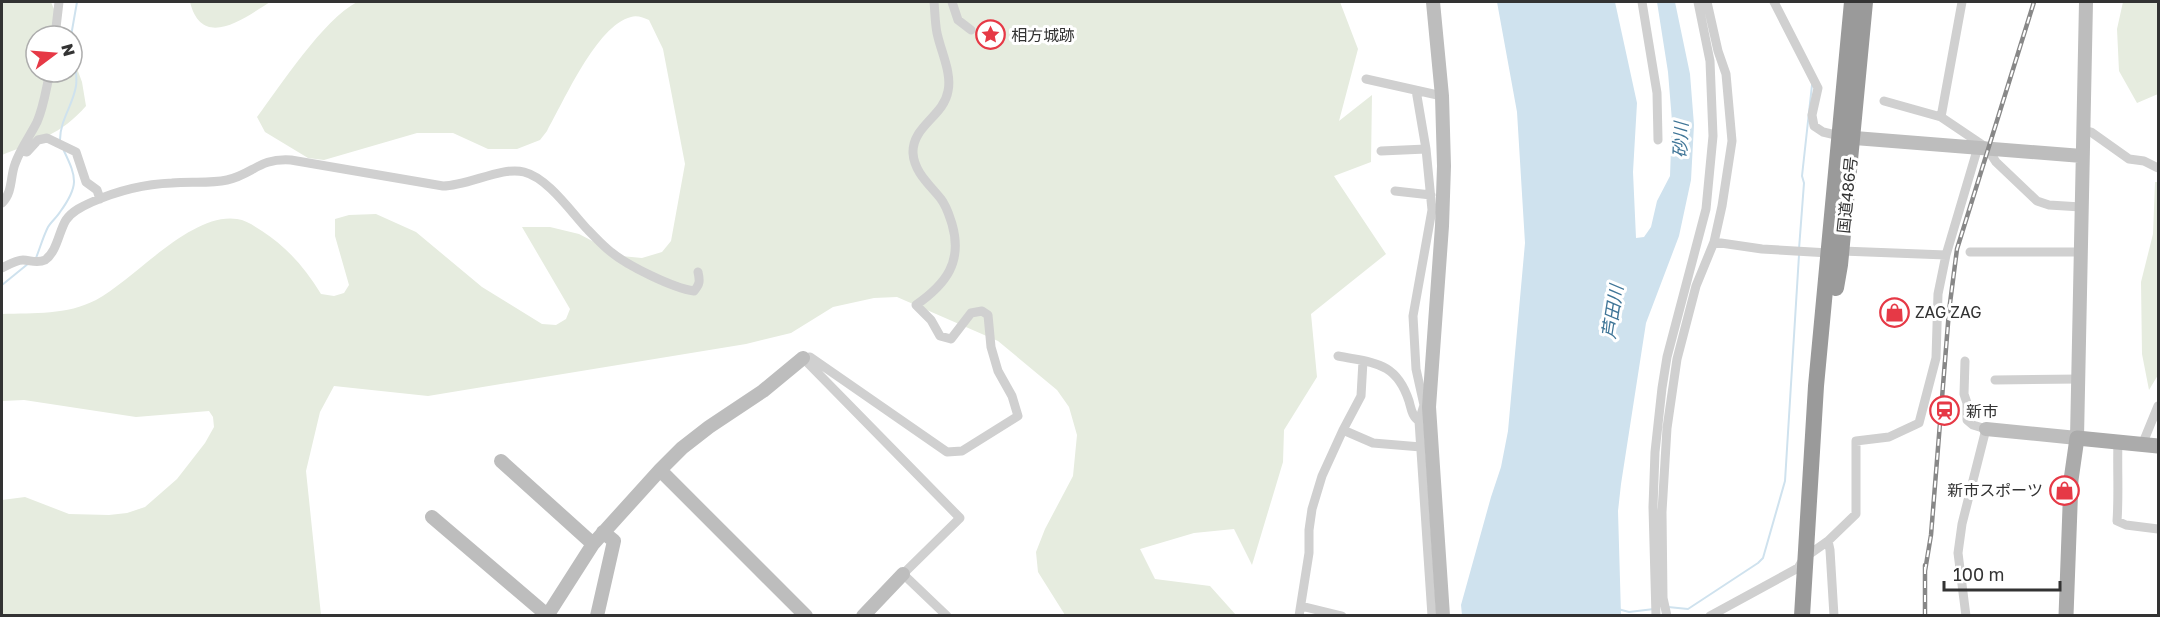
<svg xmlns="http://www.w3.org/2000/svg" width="2160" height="617" viewBox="0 0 2160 617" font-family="'Golos Text','Noto Sans JP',sans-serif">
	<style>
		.green { fill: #e6ecdf }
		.water { fill: #cfe2ee }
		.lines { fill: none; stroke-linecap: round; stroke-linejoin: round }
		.stream { stroke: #cfe2ee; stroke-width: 2 }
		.street { stroke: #d0d0d0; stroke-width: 9 }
		.secondary { stroke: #bdbdbd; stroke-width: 14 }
		.primary { stroke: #ababab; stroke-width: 15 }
		.highway { stroke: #9a9a9a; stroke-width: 16 }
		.rail-casing { stroke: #888; stroke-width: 4.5 }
		.rail { stroke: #fff; stroke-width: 2; stroke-dasharray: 7; stroke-linecap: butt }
		.labels { text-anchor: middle; stroke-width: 6; stroke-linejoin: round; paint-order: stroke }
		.poi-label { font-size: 16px; fill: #333; stroke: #fff; text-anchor: start }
		.street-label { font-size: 16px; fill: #333; stroke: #fff }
		.water-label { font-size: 18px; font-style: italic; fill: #3f7597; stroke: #fff }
	</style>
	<rect width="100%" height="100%" fill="#fff"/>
	<path class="green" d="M2 2H51L65 36H36V72H72V55L82 82 86 106C62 134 35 142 2 155Z
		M190 2H270C243 19 202 50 190 2Z
		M357 2H1340L1358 49 1339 121 1372 95 1371 162 1334 176 1386 254 1311 314 1317 377 1284 430 1283 462 1252 565 1234 529 1194 533 1140 549 1155 579 1210 586 1236 615H1065L1038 572 1036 552 1045 529 1073 476 1077 435 1069 407 1057 390 998 341 897 297 874 298 833 307 791 333 746 344 428 396 334 386 320 412 306 471 321 615 2 616V500L25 497 69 514 109 515 127 513 145 507 177 479 205 443 214 427 213 417 209 411 136 417 24 400 2 401V314C34 313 67 315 96 300 135 279 191 212 237 219 246 220 254 226 262 231 287 247 305 268 321 294L334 296 344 293 349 285 335 236V219L349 215 376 214 416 232 482 287 542 324 556 325 566 319 570 309 522 227H550L579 234 621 256 642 258 662 252 671 241 685 164 663 49 649 20C644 18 637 15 631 17 597 25 564 101 547 131L540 140 517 149H488L453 133H417L324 160 308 158 265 132 257 117C281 85 323 20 357 2Z
		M2123 2H2158V94L2137 103 2119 71 2117 29Z
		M2155 182H2158V375L2149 390 2142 354 2141 282 2153 234Z"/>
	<path class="water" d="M1497 2H1615L1637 103 1633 172 1636 238 1644 237 1651 227 1657 201 1670 176 1672 121 1668 72 1657 2H1675L1690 74 1694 125 1691 180 1679 236 1646 323 1621 484 1618 511 1621 615H1462L1461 605 1491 497 1501 467 1508 431 1525 243 1517 112Z"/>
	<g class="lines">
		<path class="stream" d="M71 36 77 2
			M60 140C60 120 73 105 76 86 78 73 73 56 72 44
			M1799 249 1804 183 1802 176 1812 85
			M36 258C40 248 43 237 48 227 51 222 57 217 60 212 79 186 77 178 64 151
			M2 285 29 263
			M1668 607 1688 609 1758 563 1763 558 1785 481 1799 255
			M1618 609 1629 612 1654 609"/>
		<path class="street" d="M952 2 958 20 971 30
			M1642 2 1657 93 1658 140
			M1774 2 1818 88 1812 115 1814 126 1823 132 1840 136
			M55 36 59 2
			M1366 79 1442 96
			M1416 90 1426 149 1432 210 1413 316 1416 369 1424 405 1429 407
			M1884 101 1941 117 1987 148 1996 162 2037 201 2049 205 2081 207
			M1941 117 1962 2
			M2083 130 2091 132 2129 159 2144 161 2158 168
			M22 151 27 152 38 140 47 138 76 152 86 182 97 190 100 199
			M1381 151 1426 149
			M1395 191 1431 195
			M2 203C13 192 10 177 15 164 20 149 30 136 37 122 44 106 46 89 50 72
			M1714 242 1762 249 1829 253
			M1842 251 1946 255
			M1970 252H2081
			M2 268C8 265 16 260 23 260 30 260 37 264 45 260 57 252 59 231 66 220 72 211 83 206 92 202 117 191 145 184 172 183 190 181 209 184 227 180 254 174 258 158 291 160L443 186C468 186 502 166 524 172 548 178 571 212 588 230 595 237 603 246 611 252 628 266 673 288 694 291 700 284 700 281 698 272
			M1338 356C1373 363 1396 361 1409 401 1411 408 1412 417 1419 421
			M803 358 810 357 947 452 962 451 1018 416 1012 396 998 371 991 347 988 315 982 311 971 313 951 339 940 336 931 320 916 305C946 284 963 262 952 224 949 215 947 207 941 199 930 185 914 172 913 153 912 126 944 116 948 91 952 73 941 52 937 33 935 23 935 12 934 2
			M803 358 960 518 903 574 947 616
			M1965 361 1964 394 1967 403V420L1973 425 1986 429 1962 524 1958 553 1966 616
			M1995 380 2079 379
			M1424 405 1419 421 1432 616
			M1343 430 1373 443 1421 447
			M2118 442C2117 469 2119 494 2117 521L2126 525 2158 529
			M2142 445 2158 406
			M1828 541 1830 550 1834 616
			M1301 606 1342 616
			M1299 616 1309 553V530L1312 509 1322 476 1343 430 1361 396 1363 361
			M1656 616 1653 507 1655 452 1662 388 1667 357 1706 209 1713 136 1710 61 1698 2
			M1667 616 1663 598 1662 512 1667 428 1677 359 1696 286 1714 242 1722 206 1732 141 1726 74 1718 51 1707 2
			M1710 616 1798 568 1804 558 1828 541 1856 514V441L1889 437 1919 423 1936 358 1938 294 1946 255 1978 147"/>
		<path class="secondary" d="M1433 2 1442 96 1444 166 1442 226 1429 407 1443 616
			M1842 137 2082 156
			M1986 429 2077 438 2086 2
			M501 461 593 544
			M660 470 806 616
			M432 517 547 615
			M547 616 593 544 660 470 682 448 709 427 763 391 803 358
			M597 616 614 541 603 532
			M863 616 903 574"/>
		<path class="primary" d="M2066 616 2071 480 2077 438 2158 446"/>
		<path class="highway" d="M1836 288 1840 265 1865 2
			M1802 616 1816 386 1852 2"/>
		<defs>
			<path id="rail" d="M1925 571 1931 535 1949 311 1957 249 2034 2
				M1925 616V565"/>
		</defs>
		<use href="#rail" class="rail-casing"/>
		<use href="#rail" class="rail"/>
	</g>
	<defs>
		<symbol id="sight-ring" viewBox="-11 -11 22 22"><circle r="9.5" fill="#fff" stroke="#e63946" stroke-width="1.5"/><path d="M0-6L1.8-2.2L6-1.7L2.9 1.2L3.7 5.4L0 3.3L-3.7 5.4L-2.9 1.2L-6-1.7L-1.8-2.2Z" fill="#e63946"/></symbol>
		<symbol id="shop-ring" viewBox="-11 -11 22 22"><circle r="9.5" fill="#fff" stroke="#e63946" stroke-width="1.5"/><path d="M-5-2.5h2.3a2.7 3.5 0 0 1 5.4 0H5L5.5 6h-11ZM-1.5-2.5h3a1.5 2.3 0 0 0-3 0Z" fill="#e63946"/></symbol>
		<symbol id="station-ring" viewBox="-11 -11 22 22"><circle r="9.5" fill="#fff" stroke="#e63946" stroke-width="1.5"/><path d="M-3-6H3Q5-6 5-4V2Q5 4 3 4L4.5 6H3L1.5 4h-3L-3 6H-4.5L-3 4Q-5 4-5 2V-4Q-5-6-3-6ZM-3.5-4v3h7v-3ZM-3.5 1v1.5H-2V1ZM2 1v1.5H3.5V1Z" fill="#e63946"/></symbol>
	</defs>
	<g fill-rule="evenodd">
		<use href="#sight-ring" x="974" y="18" width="33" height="33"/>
		<use href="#shop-ring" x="1878" y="296" width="33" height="33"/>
		<use href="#station-ring" x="1928" y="394" width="33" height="33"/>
		<use href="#shop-ring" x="2048" y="474" width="33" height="33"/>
	</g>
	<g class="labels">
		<g class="poi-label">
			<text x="1011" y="41">相方城跡</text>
			<text x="1915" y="318">ZAG ZAG</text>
			<text x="1966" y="417">新市</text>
			<text x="2043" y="496" text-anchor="end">新市スポーツ</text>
		</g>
		<g class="street-label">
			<text transform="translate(1847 195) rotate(-84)" y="6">国道486号</text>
		</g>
		<g class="water-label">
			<text transform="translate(1681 140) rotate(-88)" y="6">砂川</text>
			<text transform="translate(1613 312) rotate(-81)" y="6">芦田川</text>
		</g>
	</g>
	<rect width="2160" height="617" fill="none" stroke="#333333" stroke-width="6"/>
	<g transform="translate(54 54) rotate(74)"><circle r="28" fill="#ffffff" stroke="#adadad" stroke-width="1.5"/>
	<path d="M0-4.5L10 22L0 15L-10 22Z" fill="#e63946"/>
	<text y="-9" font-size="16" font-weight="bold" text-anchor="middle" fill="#333333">N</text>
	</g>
	<path d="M1944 581v9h116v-9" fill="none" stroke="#333333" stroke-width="3"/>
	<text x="1953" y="581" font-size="18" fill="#333333" stroke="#ffffff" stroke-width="4.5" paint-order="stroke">100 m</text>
</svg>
